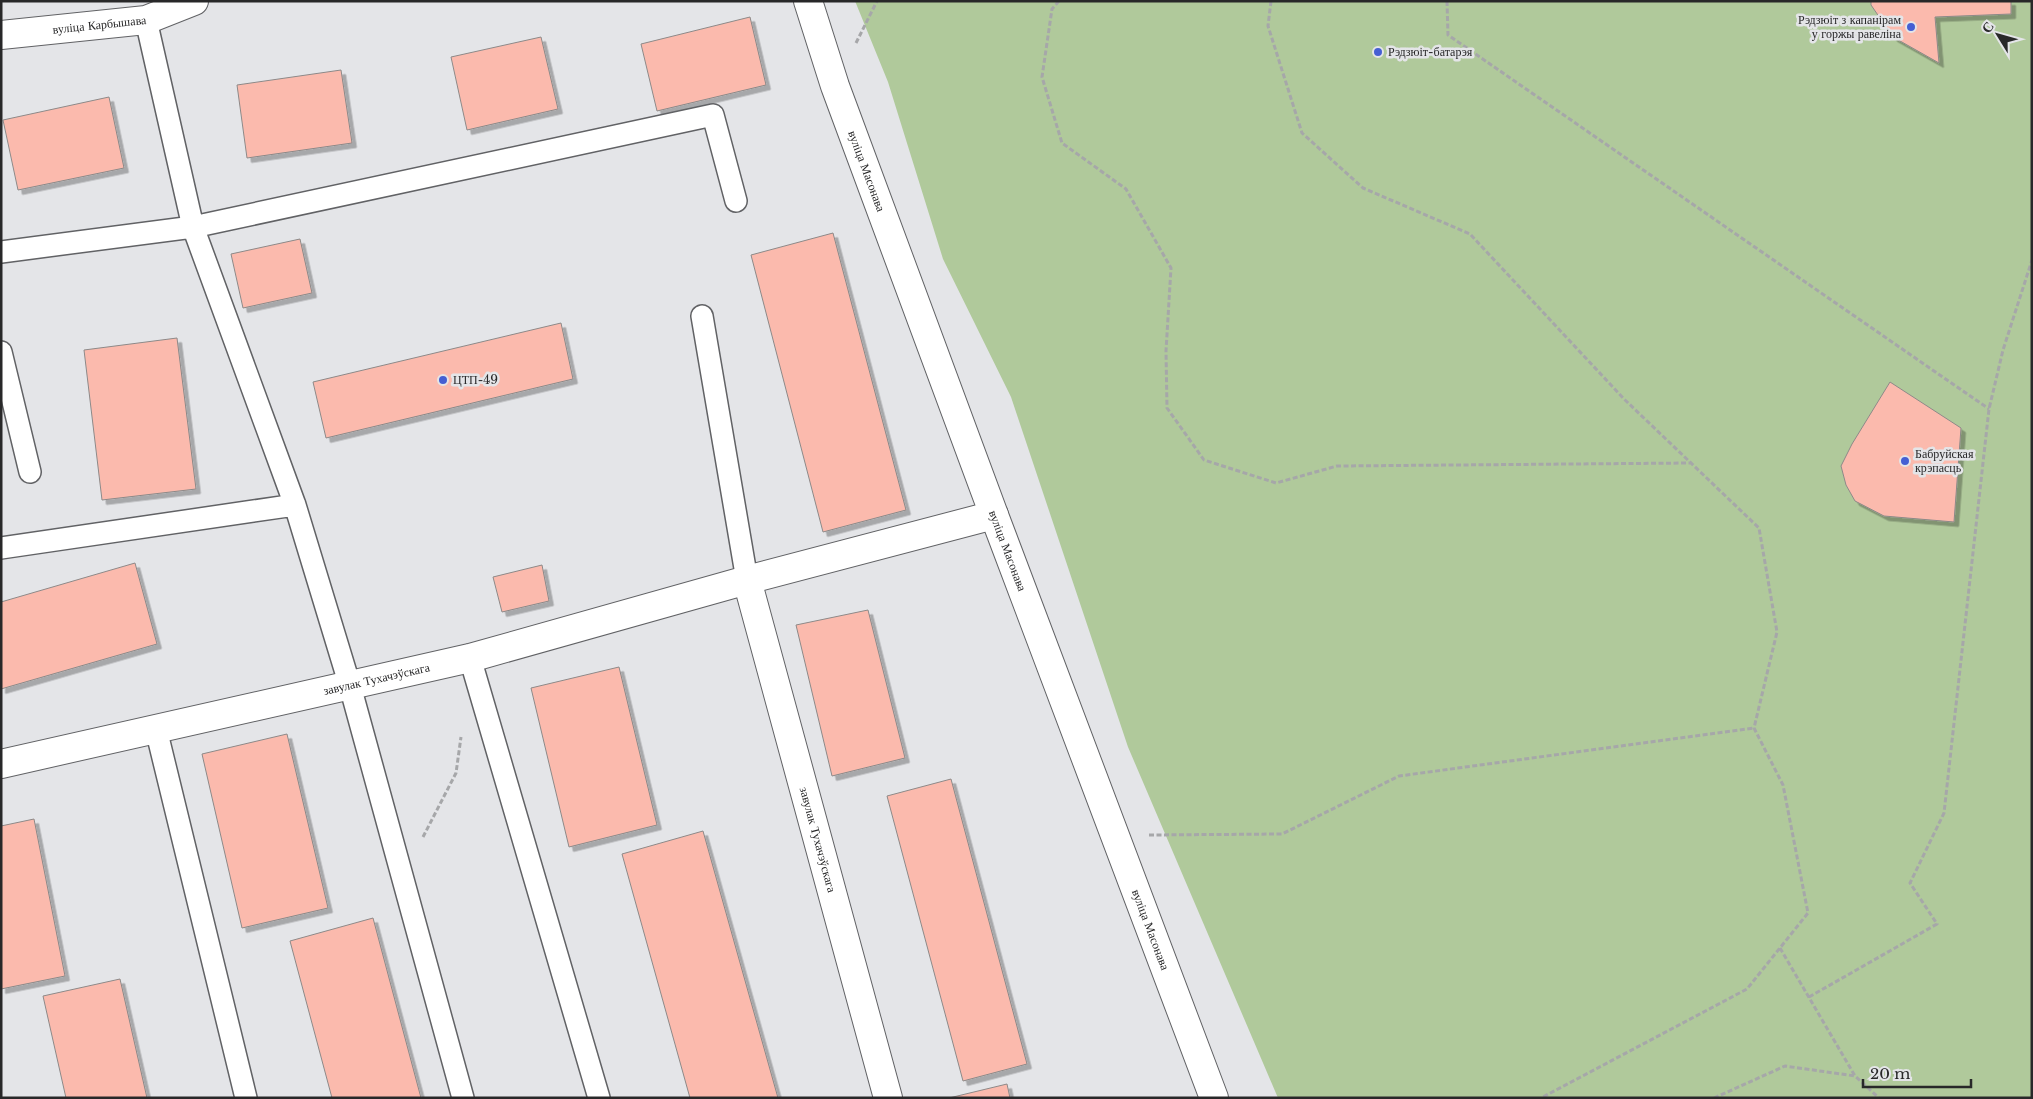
<svg xmlns="http://www.w3.org/2000/svg" width="2033" height="1099" viewBox="0 0 2033 1099" font-family="'Libre Baskerville',serif">
	<style>
		.green { fill: #b0c99b }
		.building { fill: #fbbaad; stroke: #8d8988; filter: url(#shadow) }
		.lines { fill: none; stroke-linecap: round; stroke-linejoin: round }
		.service-casing { stroke: #616265; stroke-width: 24 }
		.minor-casing { stroke: #616265; stroke-width: 30 }
		.path { stroke: #a6a7a9; stroke-width: 3; stroke-dasharray: 5 2.5; stroke-linecap: butt }
		.service { stroke: #fff; stroke-width: 21 }
		.minor { stroke: #fff; stroke-width: 28 }
		.poi-dot { fill: #455fd3; stroke: #e4e5e8; stroke-width: 2 }
		.labels { text-anchor: middle; stroke-width: 5; stroke-linejoin: round; paint-order: stroke }
		.poi-label { font-size: 12px; fill: #282829; stroke: #e4e5e8; text-anchor: start }
		.street-label { font-size: 12px; fill: #282829; stroke: #e4e5e8 }
	</style>
	<defs>
		<filter id="shadow"><feDropShadow dx="4.5" dy="4.5" stdDeviation="0" flood-color="#0004"/></filter>
	</defs>
	<rect width="100%" height="100%" fill="#e4e5e8"/>
	<path class="green" d="M855 1H2032V1098H1278L1128 747 1011 397 943 259 888 82Z"/>
	<path class="building" d="M1871 1H2011V14L1935 17 1939 63 1893 37 1871 5Z
		M750 17 766 85 657 111 641 44Z
		M541 37 558 109 467 130 451 57Z
		M341 70 352 143 247 158 237 85Z
		M109 97 124 168 18 190 3 120Z
		M833 233 906 510 823 532 751 255Z
		M300 239 312 293 243 308 231 254Z
		M561 323 573 379 326 438 313 382Z
		M177 338 196 489 102 500 84 350Z
		M1890 382 1961 428 1954 522 1884 516 1855 501 1846 485 1841 466 1852 444Z
		M135 563 157 644 1 689V602Z
		M542 565 549 601 502 612 493 577Z
		M868 610 905 758 832 776 796 625Z
		M619 667 657 825 569 847 531 688Z
		M287 734 328 908 242 928 202 754Z
		M951 779 1027 1064 963 1081 887 796Z
		M34 819 65 976 1 989V826Z
		M703 831 778 1098H690L622 854Z
		M373 918 421 1098H332L290 941Z
		M120 979 147 1098H66L43 996Z
		M1007 1084 1010 1098H949Z"/>
	<g class="lines">
		<defs>
			<path id="service" d="M146 20 193 227 295 505 350 686 463 1098
				M1 252 193 227 713 115 736 201
				M702 316 747 580
				M1 352 30 472
				M1 548 295 505
				M470 658 599 1098
				M156 729 246 1098"/>
			<g id="minor">
				<path id="s1" d="M808 1 835 86 994 515 1214 1098"/>
				<path id="s2" d="M1 35 146 20 194 1"/>
				<path id="s3" d="M747 580 888 1098"/>
				<path id="s4" d="M1 764 470 658 747 580 994 515"/>
			</g>
		</defs>
		<use href="#service" class="service-casing"/>
		<use href="#minor" class="minor-casing"/>
		<path class="path" d="M1059 1 1052 9 1042 77 1062 143 1126 189 1171 268 1166 351 1167 408 1204 460 1276 483 1337 466 1691 463
			M1271 1 1268 26 1302 133 1363 188 1470 234 1624 399 1759 528 1777 632 1754 728 1783 785 1808 913 1747 989 1541 1098
			M1447 1 1448 35 1989 409
			M856 43 877 1
			M1149 835 1282 834 1399 776 1754 728
			M423 837 456 773 461 737
			M1780 948 1855 1076 1879 1098
			M1809 997 1937 924 1910 883 1944 813 1989 409 2003 350 2032 260
			M1714 1098 1785 1066 1855 1076"/>
		<use href="#service" class="service"/>
		<use href="#minor" class="minor"/>
	</g>
	<g class="poi-dot">
		<circle cx="1911" cy="27" r="5"/>
		<circle cx="1378" cy="52" r="5"/>
		<circle cx="443" cy="380" r="5"/>
		<circle cx="1905" cy="461" r="5"/>
	</g>
	<g class="labels">
		<g class="poi-label">
			<text x="1901" y="24" text-anchor="end">Рэдзюіт з капанірам<tspan x="1901" dy="14">у горжы равеліна</tspan></text>
			<text x="1388" y="56">Рэдзюіт-батарэя</text>
			<text x="453" y="384">ЦТП-49</text>
			<text x="1915" y="458">Бабруйская<tspan x="1915" dy="14">крэпасць</tspan></text>
		</g>
		<g class="street-label">
			<text dy="4" stroke="none"><textPath href="#s2" startOffset="99">вуліца Карбышава</textPath></text>
			<text dy="4" stroke="none"><textPath href="#s1" startOffset="180">вуліца Масонава</textPath></text>
			<text dy="4" stroke="none"><textPath href="#s1" startOffset="585">вуліца Масонава</textPath></text>
			<text dy="4" stroke="none"><textPath href="#s4" startOffset="385">завулак Тухачэўскага</textPath></text>
			<text dy="4" stroke="none"><textPath href="#s3" startOffset="269">завулак Тухачэўскага</textPath></text>
			<text dy="4" stroke="none"><textPath href="#s1" startOffset="990">вуліца Масонава</textPath></text>
		</g>
	</g>
	<rect width="2033" height="1099" fill="none" stroke="#282829" stroke-width="5"/>
	<g transform="translate(1998 35) rotate(307)" stroke="#e4e5e8" stroke-width="4" paint-order="stroke">
	<path d="M0-4L9 19L0 12L-9 19Z" fill="#282829"/>
	<text y="-8" font-size="14" font-weight="bold" text-anchor="middle" fill="#282829">С</text>
	</g>
	<path d="M1863 1079v8h108v-8" fill="none" stroke="#282829" stroke-width="2.5"/>
	<text x="1870" y="1079" font-size="15" fill="#282829" stroke="#e4e5e8" stroke-width="4" paint-order="stroke">20 m</text>
</svg>
